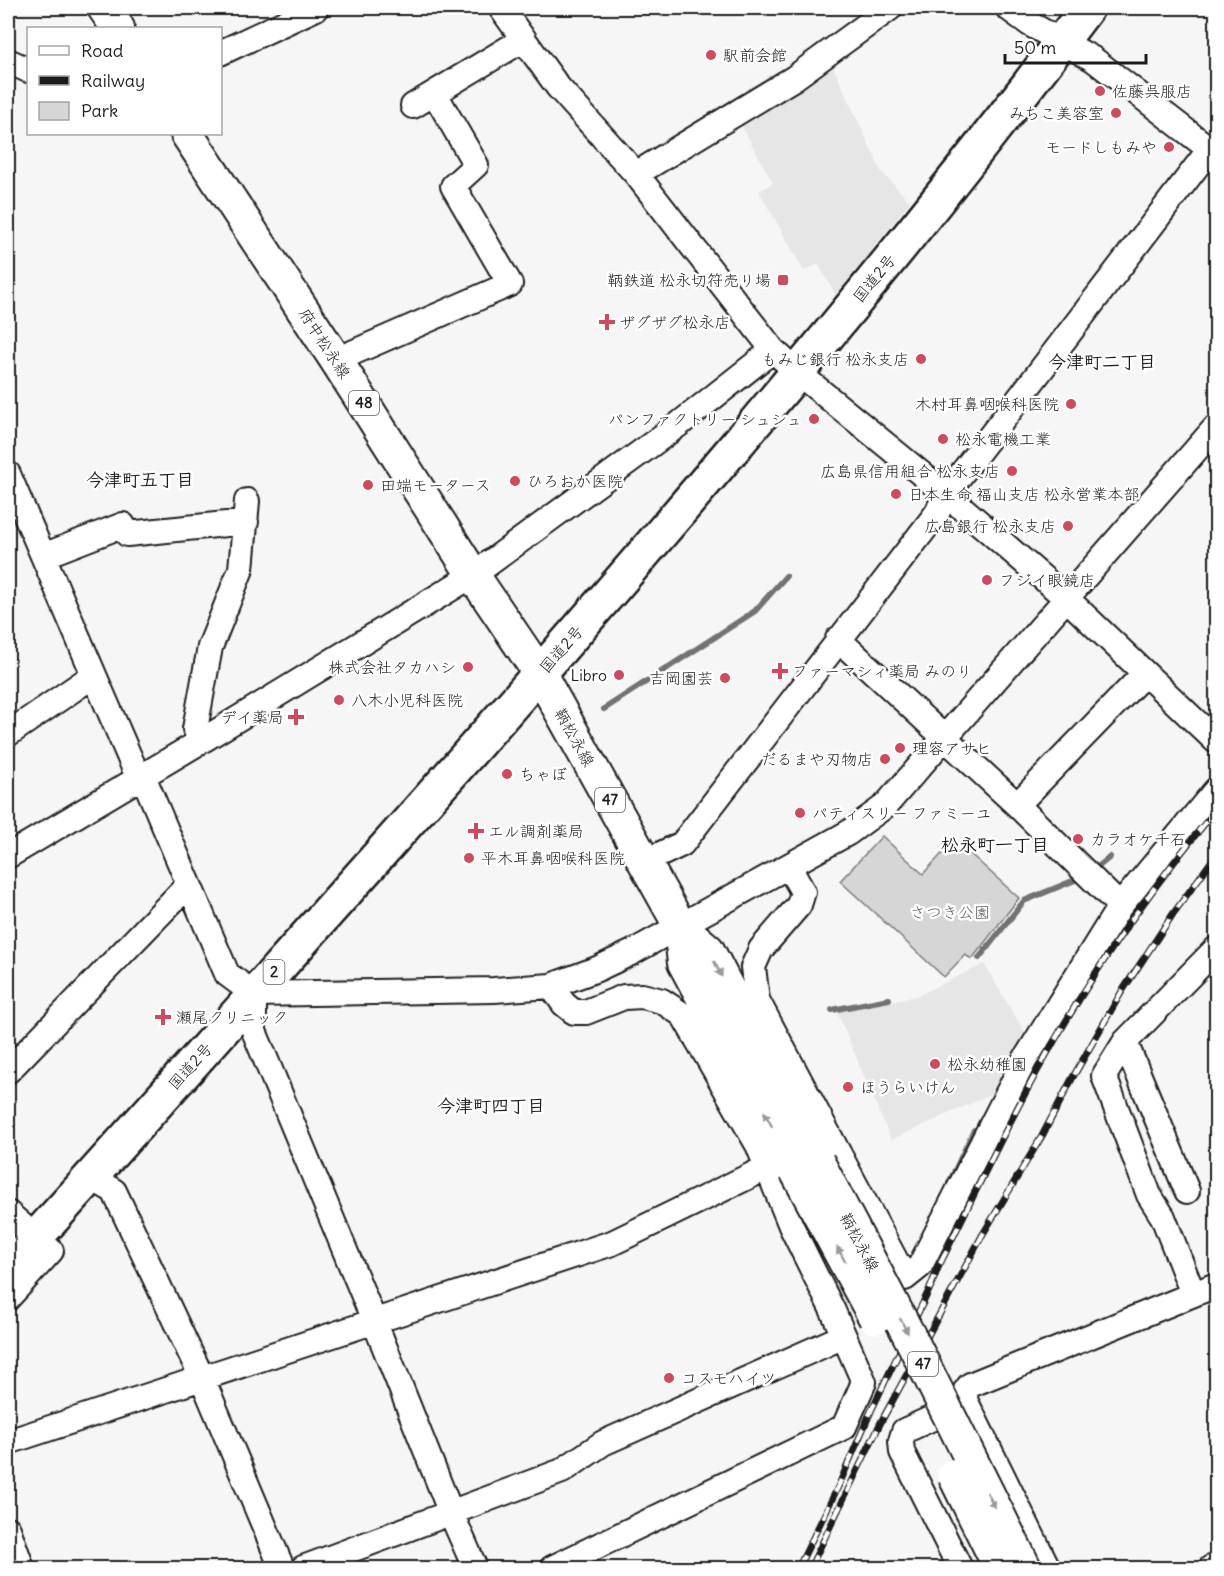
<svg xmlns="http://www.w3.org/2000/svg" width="1224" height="1576" viewBox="0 0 1224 1576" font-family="Delius,'Klee One',sans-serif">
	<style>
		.built { fill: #e6e6e6 }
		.green { fill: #d6d6d6; stroke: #797979; stroke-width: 1.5 }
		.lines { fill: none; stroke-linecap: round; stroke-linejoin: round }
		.stream { stroke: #727272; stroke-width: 6 }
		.minor-casing { stroke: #1c1c1c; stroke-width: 28 }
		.major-casing { stroke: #1c1c1c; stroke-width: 36 }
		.highway-casing { stroke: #1c1c1c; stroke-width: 38 }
		.minor { stroke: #fff; stroke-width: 24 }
		.major { stroke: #fff; stroke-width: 32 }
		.highway { stroke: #fff; stroke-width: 33 }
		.rail-casing { stroke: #1c1c1c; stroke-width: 7 }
		.rail { stroke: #fff; stroke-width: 4.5; stroke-dasharray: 14; stroke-linecap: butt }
		.major-bridge-casing { stroke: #1c1c1c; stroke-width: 36; stroke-linecap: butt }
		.major-bridge { stroke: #fff; stroke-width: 32 }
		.oneway { fill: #999 }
		.poi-dot { fill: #d1495b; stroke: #fff; stroke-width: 2 }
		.labels { text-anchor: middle; stroke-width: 5; stroke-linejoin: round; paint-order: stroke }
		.shield { fill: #fff; stroke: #606060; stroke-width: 1.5 }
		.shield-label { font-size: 15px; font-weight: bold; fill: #1c1c1c }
		.poi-label { font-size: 16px; fill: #1c1c1c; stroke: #fff; text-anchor: start }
		.street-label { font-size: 16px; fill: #1c1c1c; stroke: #fff }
		.park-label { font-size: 16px; fill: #5d5d5d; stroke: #fff }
		.neighbourhood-label { font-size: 18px; font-weight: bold; fill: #1c1c1c; stroke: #fff }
	</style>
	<rect width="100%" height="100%" fill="#f6f6f6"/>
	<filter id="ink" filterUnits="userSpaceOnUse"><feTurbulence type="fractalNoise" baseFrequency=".0167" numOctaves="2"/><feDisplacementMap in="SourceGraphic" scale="12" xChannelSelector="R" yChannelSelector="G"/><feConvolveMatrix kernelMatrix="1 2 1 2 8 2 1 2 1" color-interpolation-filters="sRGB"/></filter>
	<g filter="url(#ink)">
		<path class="built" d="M832 64 881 171 910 202 836 295 818 264 804 271 759 191 773 183 739 121Z
			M984 964 1027 1036 996 1092 891 1140 837 1012 917 996Z"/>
		<path class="green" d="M882 836 923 874 955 840 1019 898 972 959 965 955 944 977 840 881Z"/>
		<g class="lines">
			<path class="stream" d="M604 709 755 611 786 576
				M1093 871 1110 857
				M979 958 1024 901 1075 880
				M832 1010 889 999
				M949 1183 974 1130"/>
			<defs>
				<path id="minor" d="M501 8 558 87 636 174 773 350 797 372 946 494 1066 598 1216 741
					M1008 8 1030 24 1093 59 1216 154
					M220 53 316 8
					M8 61 28 70
					M413 106 524 39
					M636 174 794 78 890 8
					M336 360 510 284 453 186 476 165 435 94
					M8 474 94 675 8 734
					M43 556 123 525 127 534 246 522
					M838 639 1017 805 1120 906
					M94 675 135 770 143 776 227 974 254 994 494 990 551 986 597 969 631 953 848 833 885 806 1216 427
					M203 740 195 729 210 647 241 569 247 501
					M1017 805 1145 673
					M8 856 203 740 473 575 678 425 773 350
					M644 862 682 844 937 513 946 494 1210 149
					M789 867 803 892 799 905 761 949 753 967 757 1000 905 1278 920 1266 1024 1061 1120 906 1216 790
					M551 986 564 1004 574 1012H586L624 997 642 996 662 1001 683 1015 758 1145 791 1226 833 1311 864 1382 844 1427 552 1568
					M254 994V1031L375 1323 451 1513 475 1568
					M1125 1042 1187 1191
					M8 1071 189 884
					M90 1177 114 1191 202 1378 282 1568
					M8 1213 51 1251 8 1298
					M1193 1294 1163 1217 1149 1195 1104 1076 1125 1042 1216 949
					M8 1442 612 1243 766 1168
					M8 1529 22 1568
					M303 1568 562 1471 603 1443 844 1336
					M960 1568 902 1452 901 1441 904 1431 963 1404
					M1048 1568 966 1402 964 1393 970 1385 1216 1285
					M1211 1568 1216 1566"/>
				<path id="major" d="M104 8 118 28
					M187 134 336 360 473 575 540 674 680 926 708 950 818 1162
					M680 926 684 963 796 1171"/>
				<path id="highway" d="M8 1268C130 1135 249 1000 370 865 618 587 863 305 1087 8"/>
			</defs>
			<use href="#minor" class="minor-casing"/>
			<use href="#major" class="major-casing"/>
			<use href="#highway" class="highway-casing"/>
			<use href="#minor" class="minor"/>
			<use href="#major" class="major"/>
			<use href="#highway" class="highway"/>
			<defs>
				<path id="rail" d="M798 1568 838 1487 871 1411 931 1286 938 1268C977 1189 1014 1109 1059 1033 1105 954 1158 879 1216 810
					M810 1568 881 1422 983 1234 1042 1136 1073 1077 1121 993 1173 914 1216 855"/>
			</defs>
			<use href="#rail" class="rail-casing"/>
			<use href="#rail" class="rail"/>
			<defs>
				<path id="major-bridge" d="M818 1162 911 1339 1025 1568
					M796 1171 875 1318
					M954 1475 1000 1568"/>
			</defs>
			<use href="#major-bridge" class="major-bridge-casing"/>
			<use href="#major-bridge" class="major-bridge"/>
		</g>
		<defs><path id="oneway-solid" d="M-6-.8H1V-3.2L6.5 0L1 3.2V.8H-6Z" transform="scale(1.5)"/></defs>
		<g class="oneway">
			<use href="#oneway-solid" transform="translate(718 969) rotate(63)"/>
			<use href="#oneway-solid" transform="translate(768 1119) rotate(-118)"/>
			<use href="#oneway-solid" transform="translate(841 1254) rotate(-118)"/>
			<use href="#oneway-solid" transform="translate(904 1326) rotate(62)"/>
			<use href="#oneway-solid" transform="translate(991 1500) rotate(63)"/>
		</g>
	</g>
	<g class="poi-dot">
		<circle cx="711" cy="55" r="6"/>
		<circle cx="1100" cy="91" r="6"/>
		<circle cx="1116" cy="113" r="6"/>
		<circle cx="1169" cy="147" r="6"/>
		<rect x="777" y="274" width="12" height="12" rx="3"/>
		<path d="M604 313h6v6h6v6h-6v6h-6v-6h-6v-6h6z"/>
		<circle cx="921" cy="359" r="6"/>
		<circle cx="1071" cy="404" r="6"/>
		<circle cx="814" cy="419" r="6"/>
		<circle cx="943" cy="439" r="6"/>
		<circle cx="1012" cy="471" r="6"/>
		<circle cx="515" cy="481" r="6"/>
		<circle cx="368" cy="485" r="6"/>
		<circle cx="896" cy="494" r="6"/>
		<circle cx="1068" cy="526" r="6"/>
		<circle cx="987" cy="580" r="6"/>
		<circle cx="468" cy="667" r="6"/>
		<path d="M777 662h6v6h6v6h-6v6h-6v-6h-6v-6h6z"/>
		<circle cx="619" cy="675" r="6"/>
		<circle cx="725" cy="678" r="6"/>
		<circle cx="339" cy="700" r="6"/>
		<path d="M293 708h6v6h6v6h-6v6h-6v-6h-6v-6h6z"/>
		<circle cx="900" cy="748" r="6"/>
		<circle cx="885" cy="759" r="6"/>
		<circle cx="507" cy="774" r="6"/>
		<circle cx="800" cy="813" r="6"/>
		<path d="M473 822h6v6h6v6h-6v6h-6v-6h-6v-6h6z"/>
		<circle cx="1078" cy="839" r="6"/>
		<circle cx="469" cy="858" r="6"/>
		<path d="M160 1008h6v6h6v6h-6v6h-6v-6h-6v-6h6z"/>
		<circle cx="935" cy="1064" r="6"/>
		<circle cx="848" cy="1087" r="6"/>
		<circle cx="669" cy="1378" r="6"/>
	</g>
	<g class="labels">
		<g class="shield">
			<rect x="349" y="391" width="30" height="24" rx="4.5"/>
			<rect x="595" y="788" width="30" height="24" rx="4.5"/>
			<rect x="263.5" y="960" width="21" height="24" rx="4.5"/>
			<rect x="908" y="1352" width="30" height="24" rx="4.5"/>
		</g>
		<g class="shield-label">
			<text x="364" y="408">48</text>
			<text x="610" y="805">47</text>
			<text x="274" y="977">2</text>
			<text x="923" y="1369">47</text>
		</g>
		<g class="poi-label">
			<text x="723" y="61">駅前会館</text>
			<text x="1112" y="97">佐藤呉服店</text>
			<text x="1104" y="119" text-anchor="end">みちこ美容室</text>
			<text x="1157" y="153" text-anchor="end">モードしもみや</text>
			<text x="771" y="286" text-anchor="end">鞆鉄道 松永切符売り場</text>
			<text x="619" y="328">ザグザグ松永店</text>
			<text x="909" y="365" text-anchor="end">もみじ銀行 松永支店</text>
			<text x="1059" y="410" text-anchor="end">木村耳鼻咽喉科医院</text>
			<text x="802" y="425" text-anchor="end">パンファクトリー シュシュ</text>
			<text x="955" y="445">松永電機工業</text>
			<text x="1000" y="477" text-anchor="end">広島県信用組合 松永支店</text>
			<text x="527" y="487">ひろおか医院</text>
			<text x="380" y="491">田端モータース</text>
			<text x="908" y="500">日本生命 福山支店 松永営業本部</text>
			<text x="1056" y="532" text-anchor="end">広島銀行 松永支店</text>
			<text x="999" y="586">フジイ眼鏡店</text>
			<text x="456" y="673" text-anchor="end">株式会社タカハシ</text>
			<text x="792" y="677">ファーマシィ薬局 みのり</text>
			<text x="607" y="681" text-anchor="end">Libro</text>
			<text x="713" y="684" text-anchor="end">吉岡園芸</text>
			<text x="351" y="706">八木小児科医院</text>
			<text x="284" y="723" text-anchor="end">デイ薬局</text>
			<text x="912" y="754">理容アサヒ</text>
			<text x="873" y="765" text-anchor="end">だるまや刃物店</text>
			<text x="519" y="780">ちゃぼ</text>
			<text x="812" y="819">パティスリー ファミーユ</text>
			<text x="488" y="837">エル調剤薬局</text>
			<text x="1090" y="845">カラオケ千石</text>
			<text x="481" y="864">平木耳鼻咽喉科医院</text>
			<text x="176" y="1023">瀬尾クリニック</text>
			<text x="947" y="1070">松永幼稚園</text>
			<text x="860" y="1093">ほうらいけん</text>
			<text x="681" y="1384">コスモハイツ</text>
		</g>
		<g class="street-label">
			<text transform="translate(874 278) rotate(-51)" y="6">国道2号</text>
			<text transform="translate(325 343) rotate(57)" y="6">府中松永線</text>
			<text transform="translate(561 649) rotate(-49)" y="6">国道2号</text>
			<text transform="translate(575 737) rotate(61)" y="6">鞆松永線</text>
			<text transform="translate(190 1066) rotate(-48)" y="6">国道2号</text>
			<text transform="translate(860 1242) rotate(62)" y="6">鞆松永線</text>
		</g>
		<g class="park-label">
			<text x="950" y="918">さつき公園</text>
		</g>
		<g class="neighbourhood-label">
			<text x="1102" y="368">今津町二丁目</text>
			<text x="140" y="486">今津町五丁目</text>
			<text x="995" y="851">松永町一丁目</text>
			<text x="491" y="1112">今津町四丁目</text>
		</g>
	</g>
	<rect width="1224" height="1576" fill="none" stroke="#fff" stroke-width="30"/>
	<rect x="15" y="15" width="1194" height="1546" fill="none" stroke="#1c1c1c" stroke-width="2" filter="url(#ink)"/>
	<rect x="27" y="27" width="195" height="108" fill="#ffffff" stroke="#a4a4a4" stroke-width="1.5"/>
	<rect x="39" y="46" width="30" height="9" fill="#ffffff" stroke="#a4a4a4" stroke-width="1.5"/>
	<text x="81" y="57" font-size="18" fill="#1c1c1c">Road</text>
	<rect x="39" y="76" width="30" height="9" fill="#1c1c1c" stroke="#a4a4a4" stroke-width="1.5"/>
	<text x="81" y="87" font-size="18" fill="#1c1c1c">Railway</text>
	<rect x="39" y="102" width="30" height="18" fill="#d6d6d6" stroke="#a4a4a4" stroke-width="1.5"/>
	<text x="81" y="117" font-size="18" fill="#1c1c1c">Park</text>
	<path d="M1005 54v9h141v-9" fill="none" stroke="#1c1c1c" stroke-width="3"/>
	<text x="1014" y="54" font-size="18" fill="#1c1c1c" stroke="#ffffff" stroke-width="4.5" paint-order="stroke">50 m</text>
</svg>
